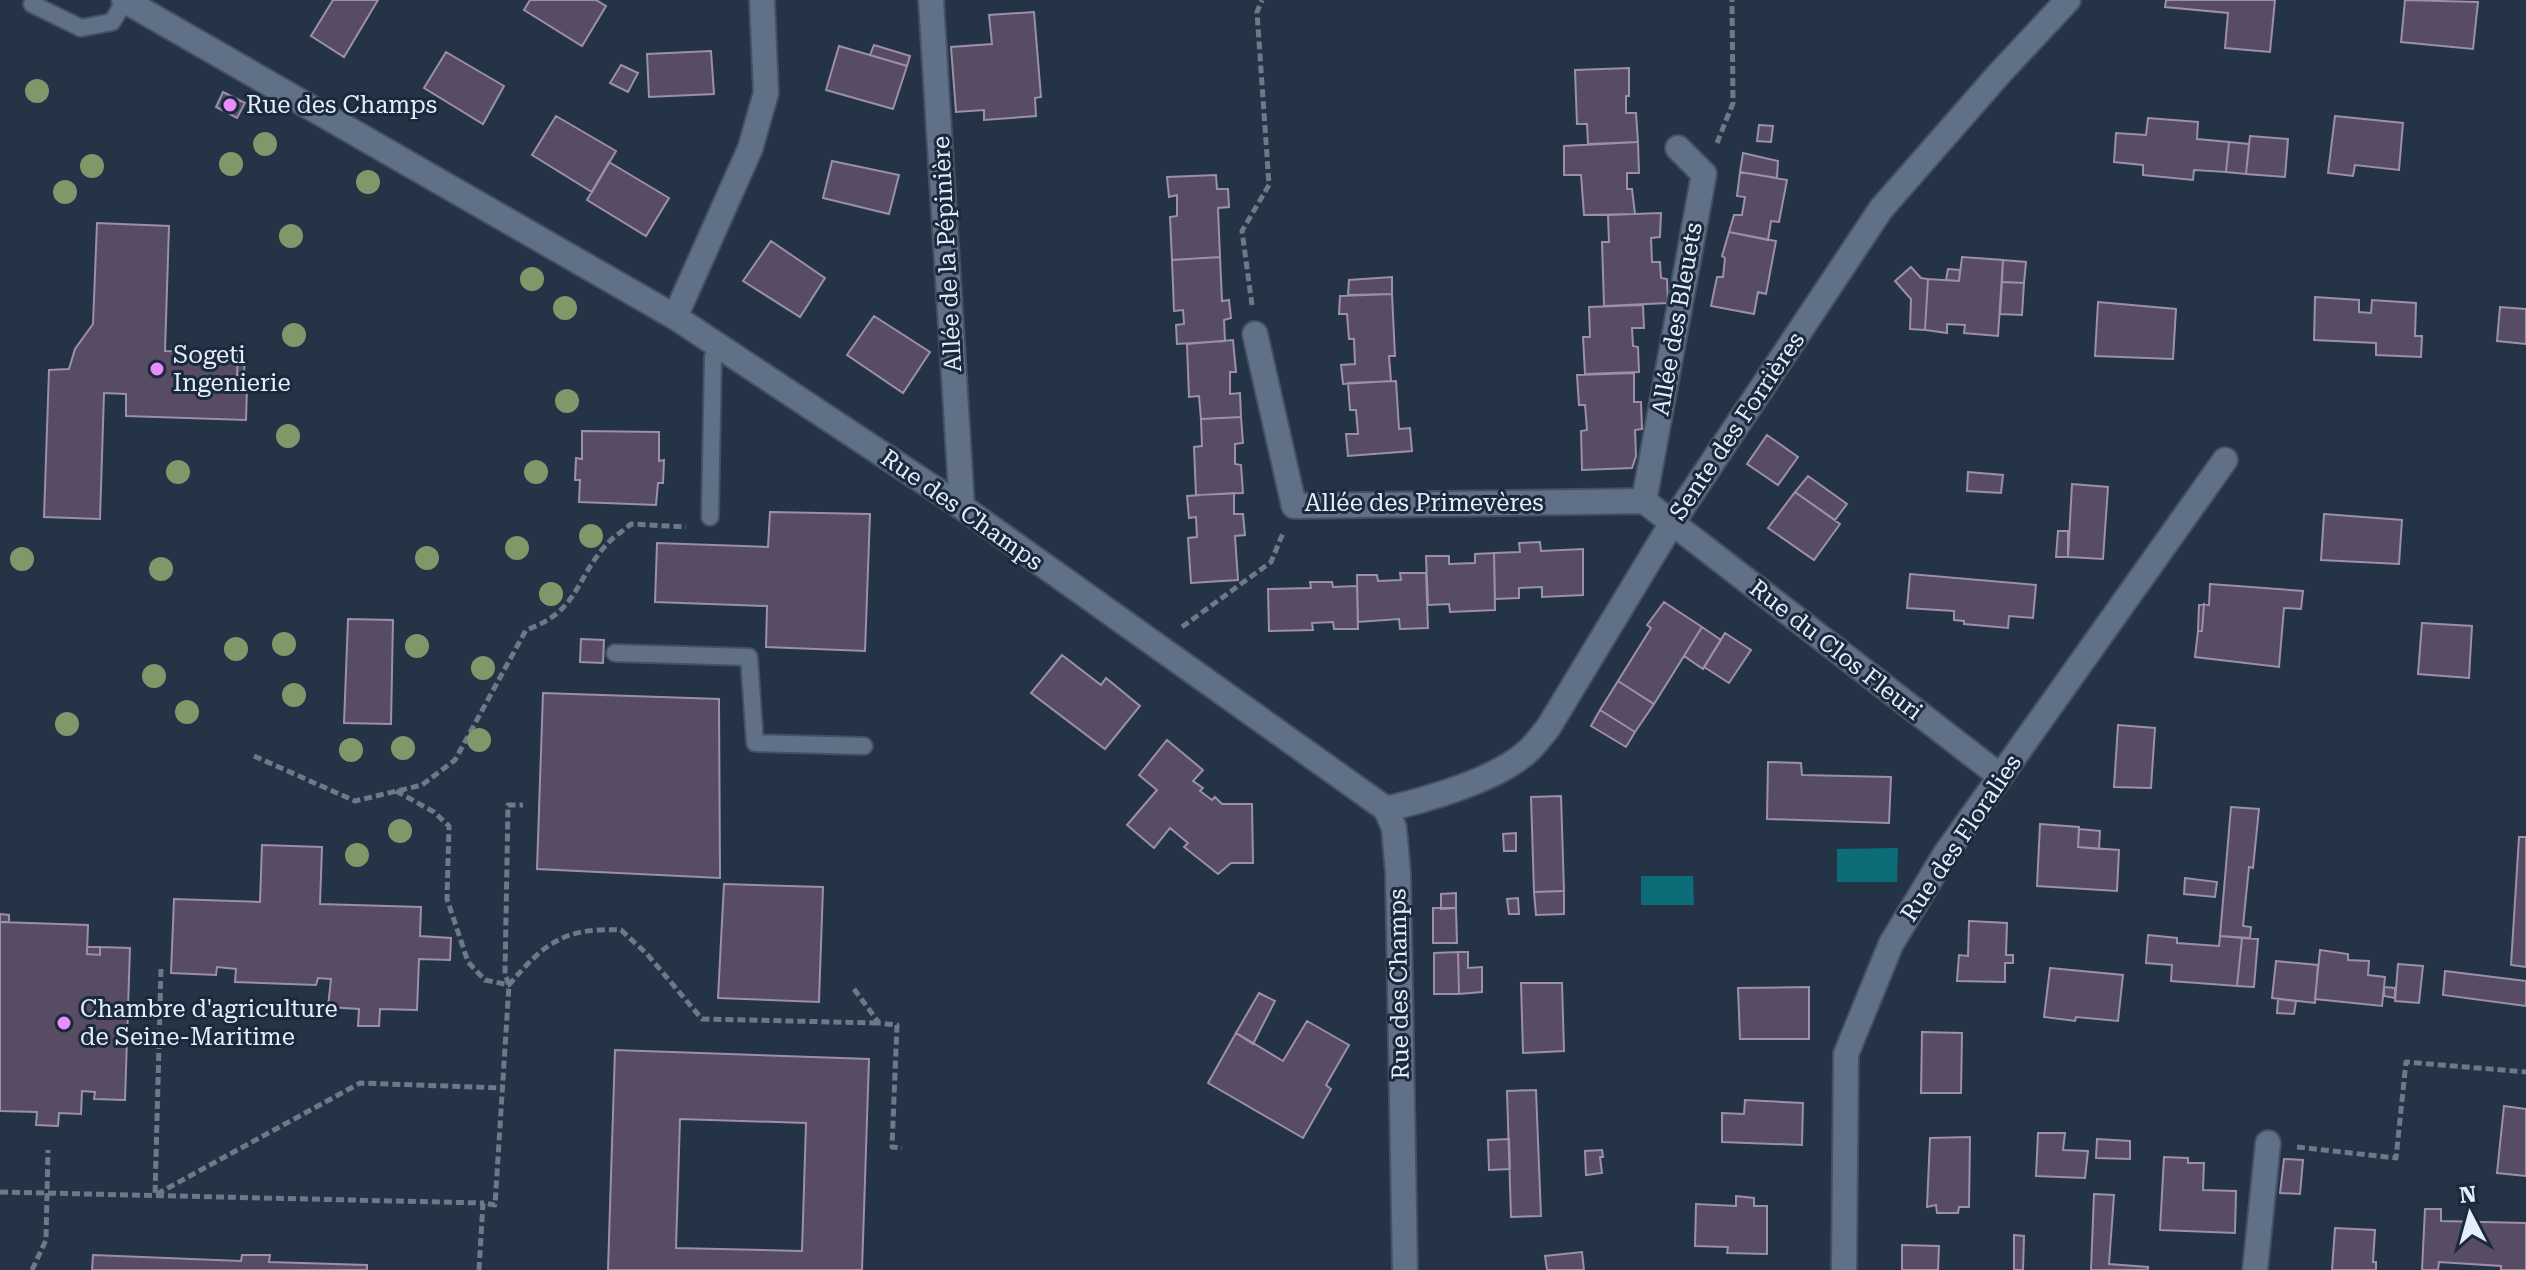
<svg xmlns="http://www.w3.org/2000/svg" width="2526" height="1270" viewBox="0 0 2526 1270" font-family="'Roboto Serif',serif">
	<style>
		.water { fill: #0c6c78 }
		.building { fill: #584c64; stroke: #9c8fa9; stroke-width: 2; fill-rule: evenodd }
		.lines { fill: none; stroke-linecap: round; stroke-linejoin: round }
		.lane-casing { stroke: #455162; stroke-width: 20 }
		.street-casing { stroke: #455162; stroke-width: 28 }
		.path { stroke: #6b7989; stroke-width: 5; stroke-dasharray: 8 4; stroke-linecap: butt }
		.lane { stroke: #607087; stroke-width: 16 }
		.street { stroke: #607087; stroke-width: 24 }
		.tree { fill: #7e9869 }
		.poi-dot { fill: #ea8dfc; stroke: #1a293c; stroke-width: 3 }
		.labels { text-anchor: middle; stroke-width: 6; stroke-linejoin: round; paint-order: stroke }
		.poi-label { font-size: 24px; fill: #e4eefb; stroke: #1a293c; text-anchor: start }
		.street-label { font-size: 24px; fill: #e4eefb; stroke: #1a293c }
	</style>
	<rect width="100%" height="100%" fill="#243346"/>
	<path class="water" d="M1898 848 1897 882H1837V849Z
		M1641 876H1693L1694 905H1641Z"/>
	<path class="building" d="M333 0H378L344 57 311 36Z
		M530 0H596L606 6 582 46 524 10Z
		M2166 0H2275L2270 52 2225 48 2228 13 2165 7Z
		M2405 0 2478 2 2473 49 2401 42Z
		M1034 12 1041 97 1035 98 1036 116 984 120V110L956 112 951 47 992 44 989 15Z
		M874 45 910 56 907 66 870 55Z
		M839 46 907 66 893 109 826 90Z
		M711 51 714 94 649 97 647 54Z
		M446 52 504 86 483 124 424 88Z
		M621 65 638 73 628 92 610 83Z
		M1629 68V96H1626V113H1636L1638 142 1588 144 1587 124H1577L1575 70Z
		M223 92 245 103 237 118 216 107Z
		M556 116 616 151 592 192 532 155Z
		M2335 116 2403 123 2399 170 2355 165 2353 176 2328 173Z
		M2148 118 2198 122 2197 139 2229 142 2226 172 2194 170 2193 180 2143 175V165L2114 162 2116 133 2146 135Z
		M1759 125 1773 126 1771 142 1757 141Z
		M2250 136 2288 139 2285 177 2246 174Z
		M1638 142 1639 173H1627V189H1632L1635 214 1584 215 1581 175H1564V146Z
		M2229 142 2249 144 2246 174 2226 172Z
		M1743 153 1778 161 1777 178 1740 172Z
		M832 161 899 175 889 214 823 198Z
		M609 162 669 198 646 236 587 200Z
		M1740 172 1787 180 1779 222 1771 221 1768 240 1729 232 1734 215H1742L1745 197 1737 196Z
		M1216 175 1217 189H1228L1229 207 1218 208 1220 257 1172 260 1170 217 1177 216V195L1169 197 1167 177Z
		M1661 213 1660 237 1651 238 1652 262H1660L1661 278 1667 279 1668 303 1604 306 1602 242H1609L1608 215Z
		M97 223 169 226 165 351 238 353 237 375H244V387H247L246 420 126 416V394L104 393 100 519 44 517 49 370 69 369 75 349 93 324Z
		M1729 232 1776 241 1766 294 1758 292 1754 314 1711 306 1717 277H1723L1725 258 1722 256Z
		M771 241 825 278 800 317 743 281Z
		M1220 257 1222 301 1229 300 1231 318 1224 320 1225 341 1177 344 1176 325 1184 324 1183 310 1174 311 1172 260Z
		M1962 257 2003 260 1998 336 1964 333 1965 325 1947 324V333L1925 330 1928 279 1959 281Z
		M2003 260 2026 262 2024 283 2002 282Z
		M1911 267 1921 278 1928 279 1925 330 1910 329 1911 299 1895 281Z
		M1948 269 1960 270 1959 281 1946 280Z
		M1392 277V294L1348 295 1349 280Z
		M2002 282 2024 283 2022 315 2000 314Z
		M1392 294 1395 356H1389L1391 381 1343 384 1341 365 1355 364 1354 339H1349L1347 314H1339L1340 296Z
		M2315 297 2359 300V312L2371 313 2372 300 2416 303 2415 336H2422L2421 357 2376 355V343L2314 340Z
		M2098 302 2176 309 2173 359 2095 356Z
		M1643 305 1644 328H1632L1633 346 1638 347 1639 372 1585 374 1583 337H1590L1589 307Z
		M2500 307 2526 309V344L2497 341Z
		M874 316 930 352 903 393 847 355Z
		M1233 340 1236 372H1230V394L1240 393 1241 417 1201 419 1199 396 1189 397 1187 344Z
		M238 353H245L244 375H237Z
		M1634 373V402H1641L1642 429 1635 430 1636 456 1632 468 1582 470 1581 431 1587 430 1585 405H1579L1577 375Z
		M1396 381 1399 429 1410 428 1412 451 1348 456 1346 434H1358L1356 410H1350L1348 383Z
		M1241 417 1243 443 1235 444V464L1241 465 1243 493 1196 495 1194 447 1202 446 1201 419Z
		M582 431 659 432V461L664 460 663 483H658L656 505 579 502 580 480H575L576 458 582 459Z
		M1767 435 1798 457 1778 485 1747 464Z
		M1968 472 2003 475 2001 493 1967 491Z
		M1808 476 1847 504 1835 520 1795 492Z
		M2072 484 2108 487 2103 559 2068 557Z
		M1795 492 1840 524 1814 560 1768 528Z
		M1234 493V514H1243L1245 535 1235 536 1238 580 1191 583 1188 538 1197 537 1196 517 1189 518 1187 496Z
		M770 512 870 514 865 651 766 647 767 606 655 602 657 543 768 547Z
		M2324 514 2402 520 2399 564 2321 560Z
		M2058 531H2068V557H2056Z
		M1540 542 1541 551 1583 549V595L1542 597V587L1519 588V598L1495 599 1494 553 1520 552 1519 543Z
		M1494 553 1495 610 1450 612 1449 604 1428 605 1426 556H1449V564L1475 563V554Z
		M1400 573H1426L1428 628 1400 629 1399 619 1358 622 1357 575H1377L1378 581 1401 580Z
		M1910 574 2036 585 2033 618 2009 616 2008 628 1964 624V621L1954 620V611L1907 608Z
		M1310 582H1332L1333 587 1357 586 1358 629H1334L1333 622 1312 623 1313 630 1269 631 1268 589 1311 588Z
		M2210 584 2303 591 2301 609 2284 608 2279 667 2195 657 2198 631H2202L2204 604 2209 605Z
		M1664 602 1702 627 1654 704 1618 681 1651 628 1647 625Z
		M2204 604 2202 631H2198L2199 605Z
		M348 619 393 620 391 724 344 723Z
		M2422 623 2472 626 2469 678 2418 674Z
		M1702 627 1721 640 1703 669 1684 656Z
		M1725 633 1751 650 1729 683 1704 667Z
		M581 639 604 640 603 663 580 662Z
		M1062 655 1101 685 1106 678 1140 706 1105 749 1031 693Z
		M1618 681 1654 704 1635 732 1600 710Z
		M543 693 719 699 720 878 537 869Z
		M1600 710 1635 732 1626 747 1591 726Z
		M2118 725 2155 728 2151 788 2114 787Z
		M1167 740 1203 770 1193 781 1203 788 1200 791 1212 800 1215 797 1222 804H1252L1253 863H1231L1218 874 1184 847 1188 843 1170 828 1154 848 1127 825 1157 790 1139 775Z
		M1768 762 1801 763 1802 775 1891 777 1889 823 1767 819Z
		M1561 796 1564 891 1534 892 1531 797Z
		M2231 807 2259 809 2253 868 2249 867 2243 926 2251 927 2250 938 2220 936Z
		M2040 824 2079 827 2078 847 2119 850 2117 891 2037 886Z
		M2079 829 2100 831 2099 849 2078 847Z
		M1516 833V851H1504L1503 834Z
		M2519 837H2526V967L2511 965Z
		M262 845 322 847 320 904 421 907 420 936 451 938 450 960 419 959 417 1010 380 1009 379 1026H358L359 1009 328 1007 331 979 318 978 316 985 235 982 236 969 217 967 216 975 171 973 174 899 260 902Z
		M2185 878 2217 882 2215 897 2184 894Z
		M724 884 823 887 819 1002 718 998Z
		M1564 891V914L1536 915 1534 892Z
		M1456 893V908L1441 909V894Z
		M1518 898 1519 914H1509L1507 899Z
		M1433 908H1456L1457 943H1433Z
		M0 914 9 915V922H0Z
		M1969 921 2007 923 2006 955H2013V963H2005V982L1957 981 1959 955 1968 956Z
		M0 922 88 925 87 954 100 955V947L130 948 125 1100 94 1099 95 1092 82 1091 81 1114 59 1113 58 1126 36 1125 37 1112 0 1111Z
		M2148 935 2177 938V943L2219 946 2220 936 2242 938 2237 986 2171 981 2172 965 2146 963Z
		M2242 938 2258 939 2254 987 2237 986Z
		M87 947H100V955L87 954Z
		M2320 950 2348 954V960L2369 961 2368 975 2385 977 2382 1006 2315 999Z
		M1458 952 1459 994H1434V953Z
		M1458 952H1468V968L1482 967V992L1459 994Z
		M2276 961 2318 965 2315 1003 2272 998Z
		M2398 964 2423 966 2419 1003 2395 1001Z
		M2050 968 2123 975 2118 1021 2076 1017 2075 1021 2044 1017Z
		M2445 971 2526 981V1006L2443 995Z
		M1521 983H1562L1564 1051 1523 1053Z
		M1809 987V1039H1740L1738 988Z
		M2384 987 2395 988V998L2384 996Z
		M1259 993 1275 1001 1253 1044 1236 1033Z
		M2278 999 2296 1001 2294 1014 2277 1013Z
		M1307 1021 1349 1045 1326 1085 1331 1089 1303 1138 1208 1083 1236 1033 1283 1061Z
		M1922 1032 1962 1033 1961 1093H1921Z
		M615 1050 869 1059 862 1270H608ZM680 1119 806 1123 802 1251 676 1248Z
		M1536 1090 1541 1216 1511 1217 1507 1091Z
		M1745 1100 1803 1103 1802 1145 1722 1142V1113L1744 1114Z
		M2504 1106 2526 1109V1176L2497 1173Z
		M2038 1133H2065L2063 1150 2088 1151 2085 1178 2036 1176Z
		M1970 1137 1969 1207H1959L1958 1213H1937L1936 1205 1927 1207 1930 1138Z
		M1509 1139 1510 1169 1489 1170 1488 1140Z
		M2097 1139 2130 1141V1159L2096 1158Z
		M1602 1150 1603 1157H1600L1602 1173 1586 1175 1585 1151Z
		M2164 1157 2188 1158V1163H2204L2203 1190 2236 1191 2235 1233 2160 1230Z
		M2284 1159 2303 1160 2300 1194 2280 1193Z
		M2094 1194 2114 1195 2109 1264 2148 1267V1270H2091Z
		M1736 1196 1754 1198V1206H1767V1254L1727 1253 1728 1247 1695 1246 1696 1204 1736 1206Z
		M2425 1209H2441V1221L2526 1223V1270H2501V1266L2439 1262 2438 1270H2422Z
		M2335 1228 2375 1230 2373 1262H2376V1270H2332Z
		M2014 1235 2024 1236 2023 1270H2014Z
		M1902 1245 1939 1246 1938 1270H1902Z
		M1582 1252 1584 1270H1547L1545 1256Z
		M93 1255 241 1261 242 1255H270L269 1262 367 1265V1270H92Z"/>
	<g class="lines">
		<defs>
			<path id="lane" d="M34 0 32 4 81 28 112 22 125 1
				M710 517 713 357 721 348
				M615 653 749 657 755 743 864 746"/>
			<path id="street" d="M124 0 675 317 962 507 1386 809 1394 828 1398 873 1405 1270
				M931 0 962 507
				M675 317 750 149 766 93 762 0
				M1255 334 1294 506 1644 501 2000 776
				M1644 501 1704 174 1678 148
				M1386 809C1426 800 1496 780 1527 752 1535 745 1541 736 1548 728L1672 523 1881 209 1999 74 2068 0
				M1844 1270 1846 1054 1891 944 1946 853 2225 460
				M2255 1270 2268 1143"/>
		</defs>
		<use href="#lane" class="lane-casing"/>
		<use href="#street" class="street-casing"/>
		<path class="path" d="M1717 143 1733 103 1732 0
			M1252 305 1242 231 1269 185 1257 12 1262 0
			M1182 627 1271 562 1283 533
			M254 756 355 801 422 785 455 760 526 630C579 611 574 581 606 545 613 537 623 531 631 524L686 527
			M396 791 434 812 449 826 447 899 468 962 485 980 509 985C544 943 565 927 621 930L647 954 702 1019 879 1023
			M161 969 155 1195 360 1083 502 1088
			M854 989 879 1023 897 1025 892 1147 902 1148
			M2297 1147 2396 1158 2406 1062 2526 1072
			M0 1192 483 1203
			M32 1270 46 1240 48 1150
			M479 1270 483 1203 495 1205 509 985 505 974 508 805H523"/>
		<use href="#lane" class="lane"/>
		<use href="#street" class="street"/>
	</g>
	<g class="tree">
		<circle cx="37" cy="91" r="12"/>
		<circle cx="265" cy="144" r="12"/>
		<circle cx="231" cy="164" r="12"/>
		<circle cx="92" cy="166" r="12"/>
		<circle cx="368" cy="182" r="12"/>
		<circle cx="65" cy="192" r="12"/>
		<circle cx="291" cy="236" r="12"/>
		<circle cx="532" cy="279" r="12"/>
		<circle cx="565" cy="308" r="12"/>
		<circle cx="294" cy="335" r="12"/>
		<circle cx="567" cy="401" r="12"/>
		<circle cx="288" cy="436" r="12"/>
		<circle cx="178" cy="472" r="12"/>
		<circle cx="536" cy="472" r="12"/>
		<circle cx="591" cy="536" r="12"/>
		<circle cx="517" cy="548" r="12"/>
		<circle cx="427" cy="558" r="12"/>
		<circle cx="22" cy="559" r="12"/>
		<circle cx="161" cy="569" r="12"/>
		<circle cx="551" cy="594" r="12"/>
		<circle cx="284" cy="644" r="12"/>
		<circle cx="417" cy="646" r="12"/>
		<circle cx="236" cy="649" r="12"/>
		<circle cx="483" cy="668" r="12"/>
		<circle cx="154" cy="676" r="12"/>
		<circle cx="294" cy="695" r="12"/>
		<circle cx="187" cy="712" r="12"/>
		<circle cx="67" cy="724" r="12"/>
		<circle cx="479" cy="740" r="12"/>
		<circle cx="403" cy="748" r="12"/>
		<circle cx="351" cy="750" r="12"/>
		<circle cx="400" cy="831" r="12"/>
		<circle cx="357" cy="855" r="12"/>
	</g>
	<g class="poi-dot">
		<circle cx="230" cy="105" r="8"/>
		<circle cx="157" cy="369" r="8"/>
		<circle cx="64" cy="1023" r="8"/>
	</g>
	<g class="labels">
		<g class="poi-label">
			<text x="246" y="113">Rue des Champs</text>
			<text x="173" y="363">Sogeti<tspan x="173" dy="28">Ingenierie</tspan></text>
			<text x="80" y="1017">Chambre d'agriculture<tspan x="80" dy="28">de Seine-Maritime</tspan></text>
		</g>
		<g class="street-label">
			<text transform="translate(947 254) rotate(-93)" y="8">Allée de la Pépinière</text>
			<text transform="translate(1677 319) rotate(-80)" y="8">Allée des Bleuets</text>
			<text transform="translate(1737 426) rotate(-56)" y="8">Sente des Forrières</text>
			<text x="1424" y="511">Allée des Primevères</text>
			<text transform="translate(962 510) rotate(35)" y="8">Rue des Champs</text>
			<text transform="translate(1836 650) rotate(38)" y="8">Rue du Clos Fleuri</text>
			<text transform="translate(1961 838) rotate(-56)" y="8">Rue des Floralies</text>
			<text transform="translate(1399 984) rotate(-91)" y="8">Rue des Champs</text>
		</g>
	</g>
	<g transform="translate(2470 1214) rotate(354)" stroke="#1a293c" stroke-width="6" paint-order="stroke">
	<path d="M0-6L14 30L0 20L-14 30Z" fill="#e4eefb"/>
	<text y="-12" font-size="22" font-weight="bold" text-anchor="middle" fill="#e4eefb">N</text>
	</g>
</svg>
